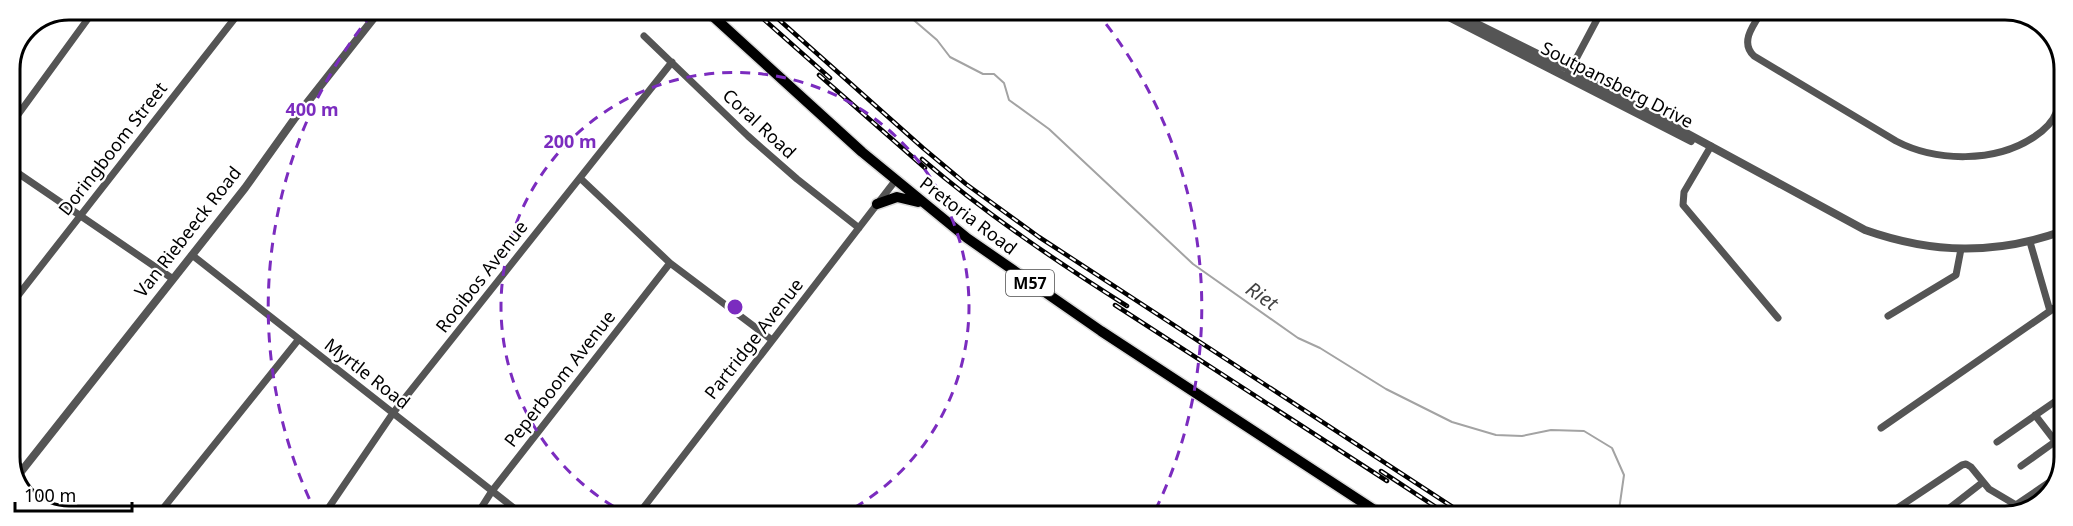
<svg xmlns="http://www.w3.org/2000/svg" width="2073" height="526" viewBox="0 0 2073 526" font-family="'Noto Sans',sans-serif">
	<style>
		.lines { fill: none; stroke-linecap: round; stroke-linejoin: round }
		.stream { stroke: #a3a3a3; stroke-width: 2 }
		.primary-casing { stroke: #dbdbdb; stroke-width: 13 }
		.minor { stroke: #555; stroke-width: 7 }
		.tertiary { stroke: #555; stroke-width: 8 }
		.primary { stroke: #000; stroke-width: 10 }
		.rail-casing { stroke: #000; stroke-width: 4.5 }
		.rail { stroke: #fff; stroke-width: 2; stroke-dasharray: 7; stroke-linecap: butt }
		.ring { fill: none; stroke: #7b2cbf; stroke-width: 3; stroke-dasharray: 10 8 }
		.labels { text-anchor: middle; stroke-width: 4.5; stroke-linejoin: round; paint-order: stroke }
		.shield { fill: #fff; stroke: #4c4c4c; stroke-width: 1.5 }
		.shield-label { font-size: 16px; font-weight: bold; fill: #000 }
		.street-label { font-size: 18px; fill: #000; stroke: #fff }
		.water-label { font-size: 20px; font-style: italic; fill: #444; stroke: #fff }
		.rim { fill: none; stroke: #000; stroke-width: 3 }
		.centre { fill: #7b2cbf; stroke: #fff; stroke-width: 3 }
		.ring-label { font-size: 18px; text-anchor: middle; font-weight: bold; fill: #7b2cbf; stroke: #fff; stroke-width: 4.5; stroke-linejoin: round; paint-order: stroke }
	</style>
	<rect width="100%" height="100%" fill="#fff"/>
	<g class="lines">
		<path class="stream" d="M902 10 937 40 950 57 983 74H994L1004 83 1009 100 1049 129 1193 264 1298 338 1320 348 1386 389 1452 422 1496 435 1522 436 1551 430 1584 431 1612 448 1624 475 1618 517"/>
		<defs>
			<path id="primary" d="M705 9 862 152 967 238 1101 331 1385 517
				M877 204 897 197 918 202"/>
		</defs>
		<use href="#primary" class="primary-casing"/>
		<path class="minor" d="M1763 10C1754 24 1739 42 1754 56L1896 141C1936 162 1995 163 2034 137 2043 131 2052 124 2056 113 2064 95 2058 68 2058 49
			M1878 10C1890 18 1898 20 1909 10
			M644 36 748 136 797 179 859 228
			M1568 74 1602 10
			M9 127 95 9
			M1711 146 1684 192 1683 205 1778 318
			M9 167 173 279
			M580 178 670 263 772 340
			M192 255 524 516
			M9 307 242 9
			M2050 311 2063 302
			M1888 316 1956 275 1961 249
			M2035 415 2055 441
			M1881 428 2050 311 2030 242
			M1997 442 2063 396
			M2021 466 2063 436
			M19 485 54 515
			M2016 505 2060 475
			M157 516 299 339
			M323 516 393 413 672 62
			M476 516 492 491 670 263
			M637 516 895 181
			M1884 517 1962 465 1966 464 1971 467 1989 489 2016 505
			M1938 517 1983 482"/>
		<path class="tertiary" d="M1435 10 1691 141
			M1449 10 1570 70 1865 230C1933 254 1995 255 2063 231
			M18 484 20 473 245 188 295 118 381 9"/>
		<use href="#primary" class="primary"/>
		<defs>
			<path id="rail" d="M752 9 830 78
				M767 9 923 148 966 184 1039 237 1468 517
				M819 75 925 168
				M922 159C986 214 1056 261 1127 306
				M1115 305 1387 481
				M1381 471 1451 517"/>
		</defs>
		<use href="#rail" class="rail-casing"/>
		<use href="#rail" class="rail"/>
	</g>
	<g class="ring">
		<path d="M629 515A234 234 0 1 1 841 515"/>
		<path d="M317 515A467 467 0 0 1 375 10M1095 10A467 467 0 0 1 1153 515"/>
	</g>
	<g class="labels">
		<rect class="shield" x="1006" y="270" width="48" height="26" rx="4.5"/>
		<g class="shield-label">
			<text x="1030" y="289">M57</text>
		</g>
		<g class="street-label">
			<text transform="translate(1617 85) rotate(27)" y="6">Soutpansberg Drive</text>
			<text transform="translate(759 124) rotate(43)" y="6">Coral Road</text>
			<text transform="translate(113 149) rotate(-52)" y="6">Doringboom Street</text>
			<text transform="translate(968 216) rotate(37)" y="6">Pretoria Road</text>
			<text transform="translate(188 232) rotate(-52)" y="6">Van Riebeeck Road</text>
			<text transform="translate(482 277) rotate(-52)" y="6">Rooibos Avenue</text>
			<text transform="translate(754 339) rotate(-52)" y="6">Partridge Avenue</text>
			<text transform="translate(367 374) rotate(38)" y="6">Myrtle Road</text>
			<text transform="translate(560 379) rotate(-52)" y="6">Peperboom Avenue</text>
		</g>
		<g class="water-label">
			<text transform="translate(1262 296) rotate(35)" y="7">Riet</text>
		</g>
	</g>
	<path d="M0 0H2073V526H0ZM69 20H2005A49 49 0 0 1 2054 69V457A49 49 0 0 1 2005 506H69A49 49 0 0 1 20 457V69A49 49 0 0 1 69 20Z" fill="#fff" fill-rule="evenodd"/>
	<path class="rim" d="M69 20H2005A49 49 0 0 1 2054 69V457A49 49 0 0 1 2005 506H69A49 49 0 0 1 20 457V69A49 49 0 0 1 69 20Z"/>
	<circle cx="735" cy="307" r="9" class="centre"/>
	<g class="ring-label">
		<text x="312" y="116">400 m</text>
		<text x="570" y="148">200 m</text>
	</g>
	<path d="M15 502v9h117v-9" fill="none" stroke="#000000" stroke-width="3"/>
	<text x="24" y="502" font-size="18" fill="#000000" stroke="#ffffff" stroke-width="4.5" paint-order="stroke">100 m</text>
</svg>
